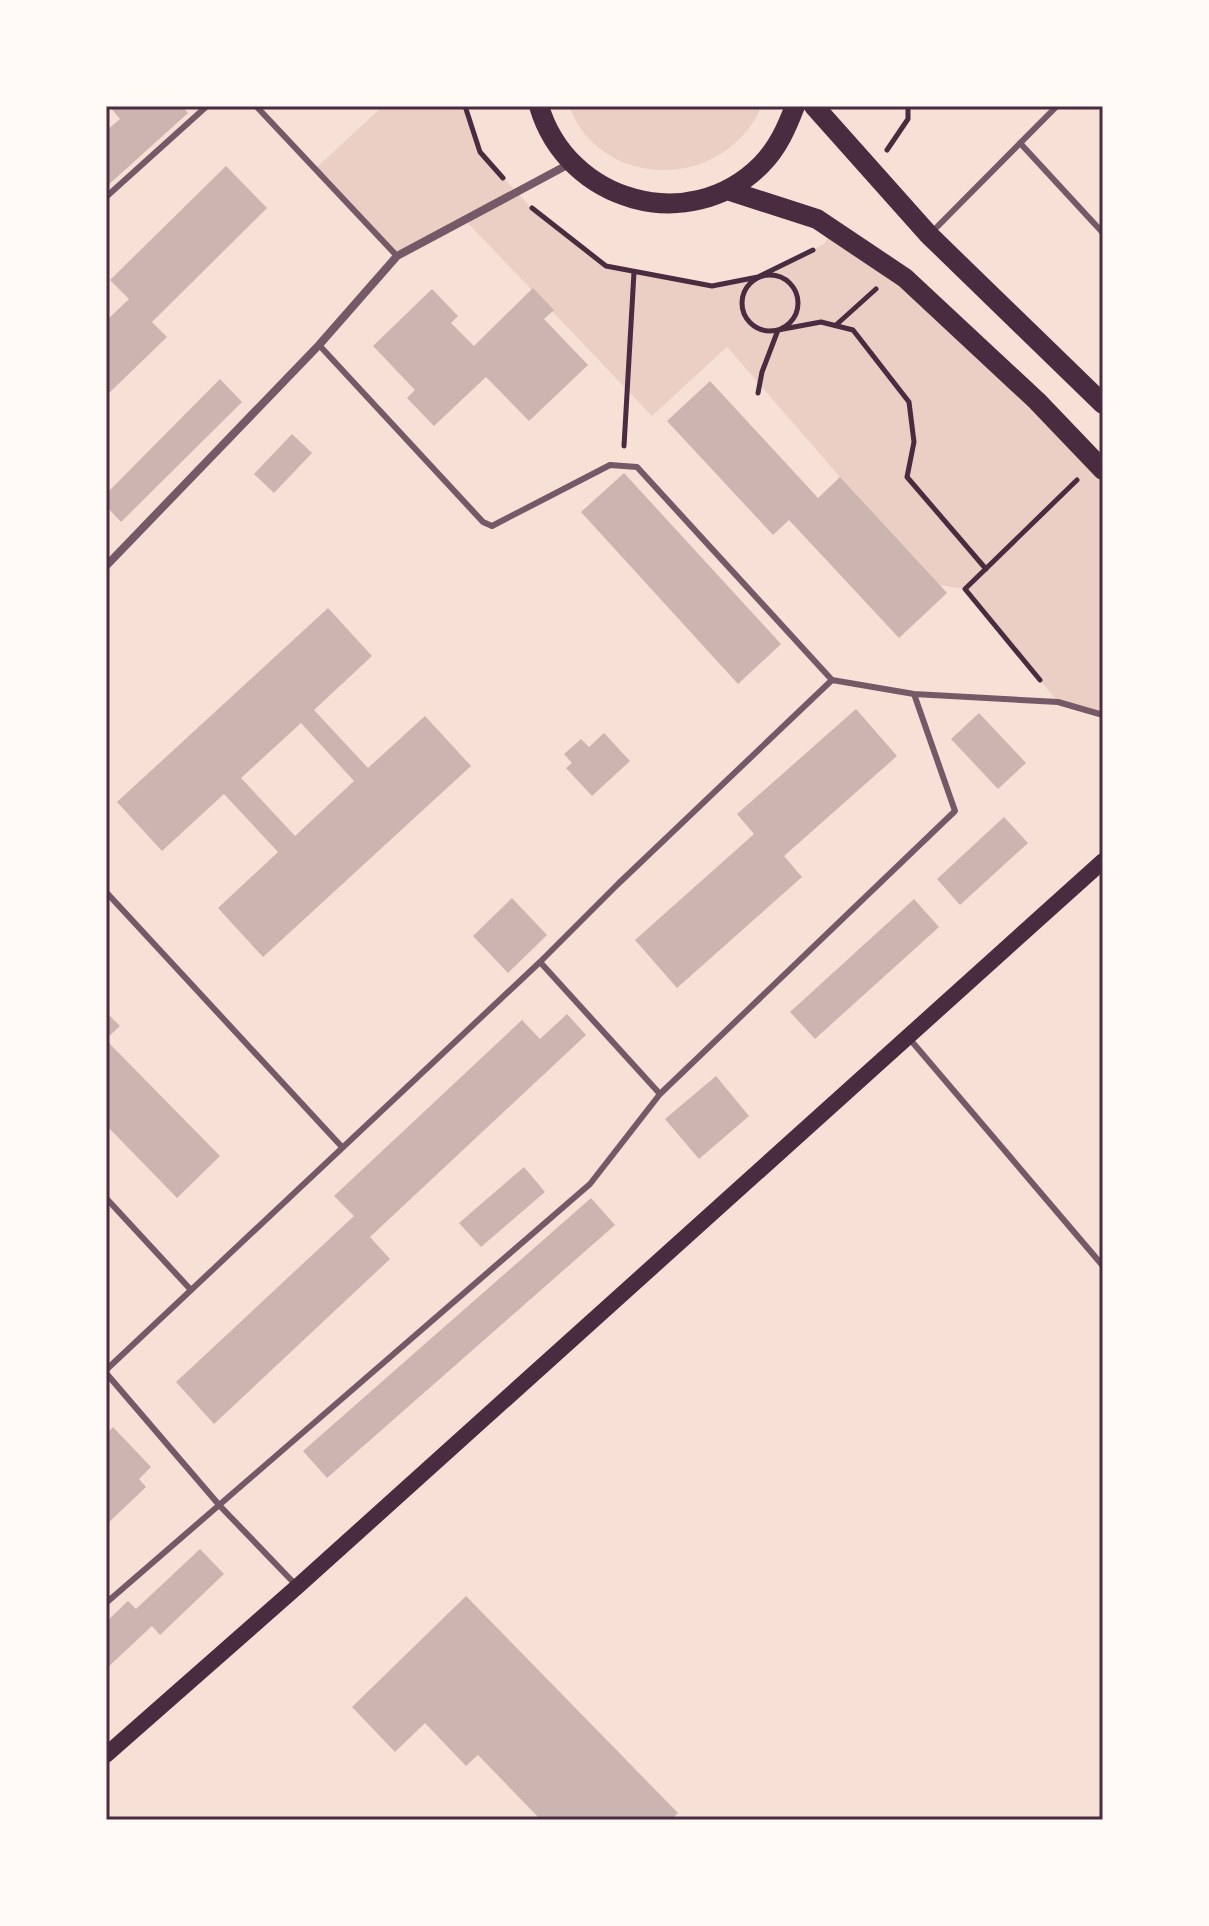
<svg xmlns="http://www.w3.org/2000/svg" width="1209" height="1926" viewBox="0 0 1209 1926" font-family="Merriweather,serif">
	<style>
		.green { fill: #ebcfc5 }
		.building { fill: #ccb4b1; fill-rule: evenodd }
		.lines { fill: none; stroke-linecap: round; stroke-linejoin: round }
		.path { stroke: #4a2c40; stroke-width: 5 }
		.service { stroke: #755966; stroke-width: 6 }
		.minor { stroke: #755966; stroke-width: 8 }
		.secondary { stroke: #4a2c40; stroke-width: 16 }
		.primary { stroke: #4a2c40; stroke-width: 20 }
		.neatline { fill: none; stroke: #4a2c40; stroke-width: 3 }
	</style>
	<rect width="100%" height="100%" fill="#f7e1d7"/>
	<path class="green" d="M383 106H465L480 152 534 211 606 266 712 286 758 277 824 244 834 230 905 278 1103 470V715L1058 702 965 589 933 584 727 347 652 416 465 220 397 256 316 168Z
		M569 106H761C756 123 741 139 728 149 674 189 593 171 569 106Z"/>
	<path class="building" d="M109 106H182L188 113 106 187V131L120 119Z
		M226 166 267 208 152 322 167 337 106 396V321L129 299 110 280Z
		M533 288 554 310 544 319 588 365 529 421 486 377 434 426 407 398 415 390 373 346 432 289 458 316 451 323 474 346Z
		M220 379 242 402 121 522 106 506V494Z
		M710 381 818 498 840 477 947 593 899 638 789 520 773 535 667 421Z
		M292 434 312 453 274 493 254 474Z
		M624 473 781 644 738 684 581 512Z
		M328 608 372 656 314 710 368 768 425 716 471 766 263 957 218 908 278 852 224 794 162 851 117 802ZM301 723 354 781 295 836 241 778Z
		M856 709 897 756 784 856 802 877 677 988 635 940 754 834 737 814Z
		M979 713 1026 763 998 789 951 739Z
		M604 733 630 761 592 796 566 768 572 763 564 754 581 739 589 747Z
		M1004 817 1028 843 960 905 937 879Z
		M512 898 547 935 508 973 473 936Z
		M914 899 939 927 815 1039 790 1012Z
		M106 1012 120 1026 106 1039Z
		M567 1014 586 1035 370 1237 390 1259 214 1424 176 1382 354 1216 334 1196 522 1020 540 1039Z
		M106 1040 220 1156 177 1198 106 1125Z
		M716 1076 749 1116 699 1159 665 1119Z
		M524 1167 545 1192 481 1247 459 1223Z
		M591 1198 615 1225 327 1478 303 1451Z
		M113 1427 151 1467 139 1479 146 1487 106 1525V1434Z
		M200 1549 224 1574 160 1635 152 1626 106 1669V1622L128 1601 136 1609Z
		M466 1596 678 1813 671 1820H541L478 1755 466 1766 425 1723 395 1752 352 1707Z"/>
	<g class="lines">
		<path class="path" d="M465 106 480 152 503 178
			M887 150 908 119V106
			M532 208 606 266 712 286 758 277 813 250
			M742 303a28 28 0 1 1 56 0a28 28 0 1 1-56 0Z
			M836 325 876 289
			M758 393 762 372 778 330 821 322 853 330 909 402 914 442 907 477 986 569
			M624 446 634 272
			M1040 680 965 589 1077 480"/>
		<path class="service" d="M256 106 397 256
			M1020 143 1103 233
			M106 197 207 106
			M931 233 1057 106
			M319 345 483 522 492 526 610 465 637 467 832 680 914 694 1058 702 1103 715
			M106 892 342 1147
			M540 962 660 1094
			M908 1037 1103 1266
			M106 1198 191 1290
			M106 1370 540 962 618 884 832 680
			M106 1373 220 1506 295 1584
			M106 1603 590 1184 660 1094 955 811 914 694"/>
		<path class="minor" d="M106 566 319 345 397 256 571 163"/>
		<path class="secondary" d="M106 1755 298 1586 1103 861"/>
		<path class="primary" d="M539 106C567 202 689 237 761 165 778 148 787 127 795 106
			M814 106 929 235 1103 404
			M727 190 817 219 905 278 1037 401 1103 470"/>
	</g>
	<rect width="1209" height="1926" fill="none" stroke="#fffaf5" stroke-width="216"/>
	<rect x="108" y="108" width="993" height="1710" class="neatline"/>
</svg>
